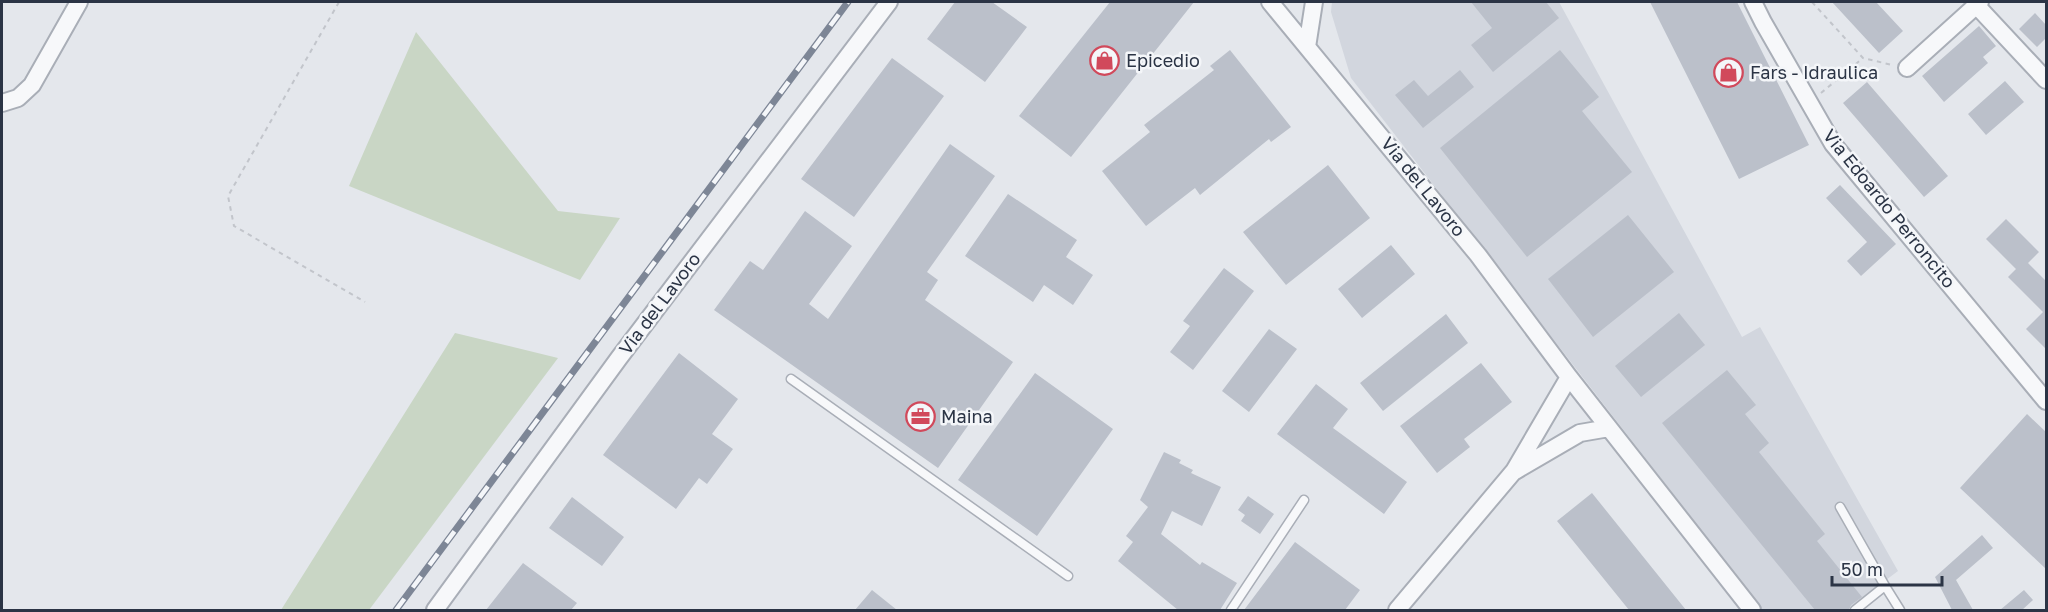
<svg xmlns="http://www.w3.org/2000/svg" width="2048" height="612" viewBox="0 0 2048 612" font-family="'Golos Text',sans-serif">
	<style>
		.built { fill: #d2d6de }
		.green { fill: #c9d6c5 }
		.building { fill: #bbc0ca }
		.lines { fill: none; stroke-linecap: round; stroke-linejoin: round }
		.lane-casing { stroke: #a9aeb7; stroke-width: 11 }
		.street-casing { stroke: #a9aeb7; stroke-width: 20 }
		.path { stroke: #c2c5cb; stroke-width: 2; stroke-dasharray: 4.5 4.5; stroke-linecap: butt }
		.lane { stroke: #f7f8fa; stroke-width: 8 }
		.street { stroke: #f7f8fa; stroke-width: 16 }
		.rail-casing { stroke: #7d8696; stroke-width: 7 }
		.rail { stroke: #f4f6f9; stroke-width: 4.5; stroke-dasharray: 14; stroke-linecap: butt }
		.labels { text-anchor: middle; stroke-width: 5; stroke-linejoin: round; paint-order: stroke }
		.poi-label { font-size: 18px; fill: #2b3445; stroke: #f4f6f9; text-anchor: start }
		.street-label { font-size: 18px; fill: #2b3445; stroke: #f4f6f9 }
	</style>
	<rect width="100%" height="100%" fill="#e4e7ec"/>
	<path class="built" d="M1332 2H1559L1742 337 1760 327 1898 571 1846 610H1763L1351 78 1331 12Z"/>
	<path class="green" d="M416 32 558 211 620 218 580 280 349 186Z
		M455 333 558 358 369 610H281Z"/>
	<path class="building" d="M955 2H992L1027 27 985 82 927 39Z
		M1110 2H1194L1071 157 1019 116Z
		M1471 2H1546L1559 18 1493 72 1471 45 1492 28Z
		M1650 2H1737L1809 145 1739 179Z
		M1832 2H1876L1903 31 1879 53Z
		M2035 13 2046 25V38L2037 47 2019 29Z
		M1979 26 1996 46 1983 57 1988 63 1944 102 1922 76Z
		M1230 50 1291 127 1271 142 1269 139 1200 195 1195 188 1146 226 1102 171 1150 132 1144 125 1214 70 1210 66Z
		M1560 50 1599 97 1582 111 1632 172 1527 257 1440 148Z
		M892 58 944 96 854 217 801 179Z
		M1460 70 1474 87 1423 128 1395 95 1414 80 1428 96Z
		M2005 81 2024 102 1986 135 1968 114Z
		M1867 82 1948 176 1924 197 1843 103Z
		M950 144 995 176 927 272 938 280 925 300 1013 362 938 468 714 310 750 261 763 270 805 211 852 246 809 304 828 319Z
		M1328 165 1370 218 1286 285 1243 232Z
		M1840 185 1896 244 1861 276 1847 261 1867 242 1826 198Z
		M1008 194 1077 240 1066 257 1093 275 1073 305 1044 285 1033 302 965 256Z
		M1628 215 1674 272 1593 337 1548 279Z
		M2006 219 2039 252 2028 263 2046 281V349L2026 329 2043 312 2008 277 2016 269 1986 239Z
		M1391 245 1415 274 1362 318 1338 289Z
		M1224 268 1254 291 1193 370 1170 352 1190 326 1183 321Z
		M1679 313 1705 345 1641 397 1615 366Z
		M1446 314 1468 343 1383 411 1360 383Z
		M1269 329 1297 349 1249 412 1222 391Z
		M679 353 738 399 712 434 733 449 707 484 699 478 676 509 603 455Z
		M1481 363 1512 402 1464 439 1470 447 1437 473 1400 426Z
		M1727 370 1756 405 1745 414 1769 443 1759 452 1825 534 1817 541 1862 597 1851 605 1849 610H1815L1662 423Z
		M1035 373 1113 429 1037 536 958 480Z
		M1316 384 1348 409 1333 428 1407 482 1384 514 1277 434Z
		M2027 414 2046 432V569L1960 488Z
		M1164 452 1181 460 1179 463 1193 470 1191 473 1221 487 1202 526 1172 511 1161 534 1200 565 1202 562 1237 583 1220 610H1178L1118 561 1133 542 1126 536 1148 507 1140 500Z
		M1592 493 1686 610H1629L1557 521Z
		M1248 496 1274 514 1260 534 1241 521 1245 515 1238 510Z
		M572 497 624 537 602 566 549 528Z
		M1982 535 1993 548 1956 580 1973 610H1952L1935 577Z
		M1295 542 1360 590 1345 610H1244Z
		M523 563 577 603 571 610H486Z
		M872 590 897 610H855Z
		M2024 590 2033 600 2022 610H2000Z"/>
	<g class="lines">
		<defs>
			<path id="lane" d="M791 379 1068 576
				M1840 507 1885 586
				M1231 610 1304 500
				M1855 610 1885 586 1900 610"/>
			<path id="street" d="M1270 2 1478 255 1569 377 1752 610
				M1753 2 1763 22 1833 144 2046 401
				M1976 5 2046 80
				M1307 47 1314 2
				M1907 68 1980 2
				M2 103 18 98 32 85 79 2
				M1515 471 1580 433 1609 428
				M435 610 619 358 889 2
				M1397 610 1514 471 1569 377"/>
		</defs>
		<use href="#lane" class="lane-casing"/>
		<use href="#street" class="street-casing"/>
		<path class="path" d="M339 2 228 196 234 226 365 302
			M1812 2 1863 58 1892 65
			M1821 93 1863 58"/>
		<use href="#lane" class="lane"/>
		<use href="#street" class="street"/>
		<defs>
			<path id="rail" d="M396 610 848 2"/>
		</defs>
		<use href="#rail" class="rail-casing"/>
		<use href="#rail" class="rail"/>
	</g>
	<defs>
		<symbol id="shop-ring" viewBox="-11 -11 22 22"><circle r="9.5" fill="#f4f6f9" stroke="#d1495b" stroke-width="1.5"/><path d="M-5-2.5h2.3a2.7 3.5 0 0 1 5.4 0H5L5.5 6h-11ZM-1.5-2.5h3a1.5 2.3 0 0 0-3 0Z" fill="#d1495b"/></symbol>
		<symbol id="office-ring" viewBox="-11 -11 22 22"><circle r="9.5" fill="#f4f6f9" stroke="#d1495b" stroke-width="1.5"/><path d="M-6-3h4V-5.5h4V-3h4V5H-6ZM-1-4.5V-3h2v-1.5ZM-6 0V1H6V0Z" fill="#d1495b"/></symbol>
	</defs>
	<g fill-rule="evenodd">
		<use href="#shop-ring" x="1088" y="44" width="33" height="33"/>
		<use href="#shop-ring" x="1712" y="56" width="33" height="33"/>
		<use href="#office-ring" x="904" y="400" width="33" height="33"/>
	</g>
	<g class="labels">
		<g class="poi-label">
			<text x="1126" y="67">Epicedio</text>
			<text x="1750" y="79">Fars - Idraulica</text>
			<text x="941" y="423">Maina</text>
		</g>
		<g class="street-label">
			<text transform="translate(1423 187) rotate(51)" y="6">Via del Lavoro</text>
			<text transform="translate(1889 209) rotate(51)" y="6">Via Edoardo Perroncito</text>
			<text transform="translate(660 304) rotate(-53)" y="6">Via del Lavoro</text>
		</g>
	</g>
	<rect width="2048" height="612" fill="none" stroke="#2b3445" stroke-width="6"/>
	<path d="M1832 576v9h110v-9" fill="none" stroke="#2b3445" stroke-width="3"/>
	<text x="1841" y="576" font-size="18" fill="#2b3445" stroke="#f4f6f9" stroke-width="4.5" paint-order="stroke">50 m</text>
</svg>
